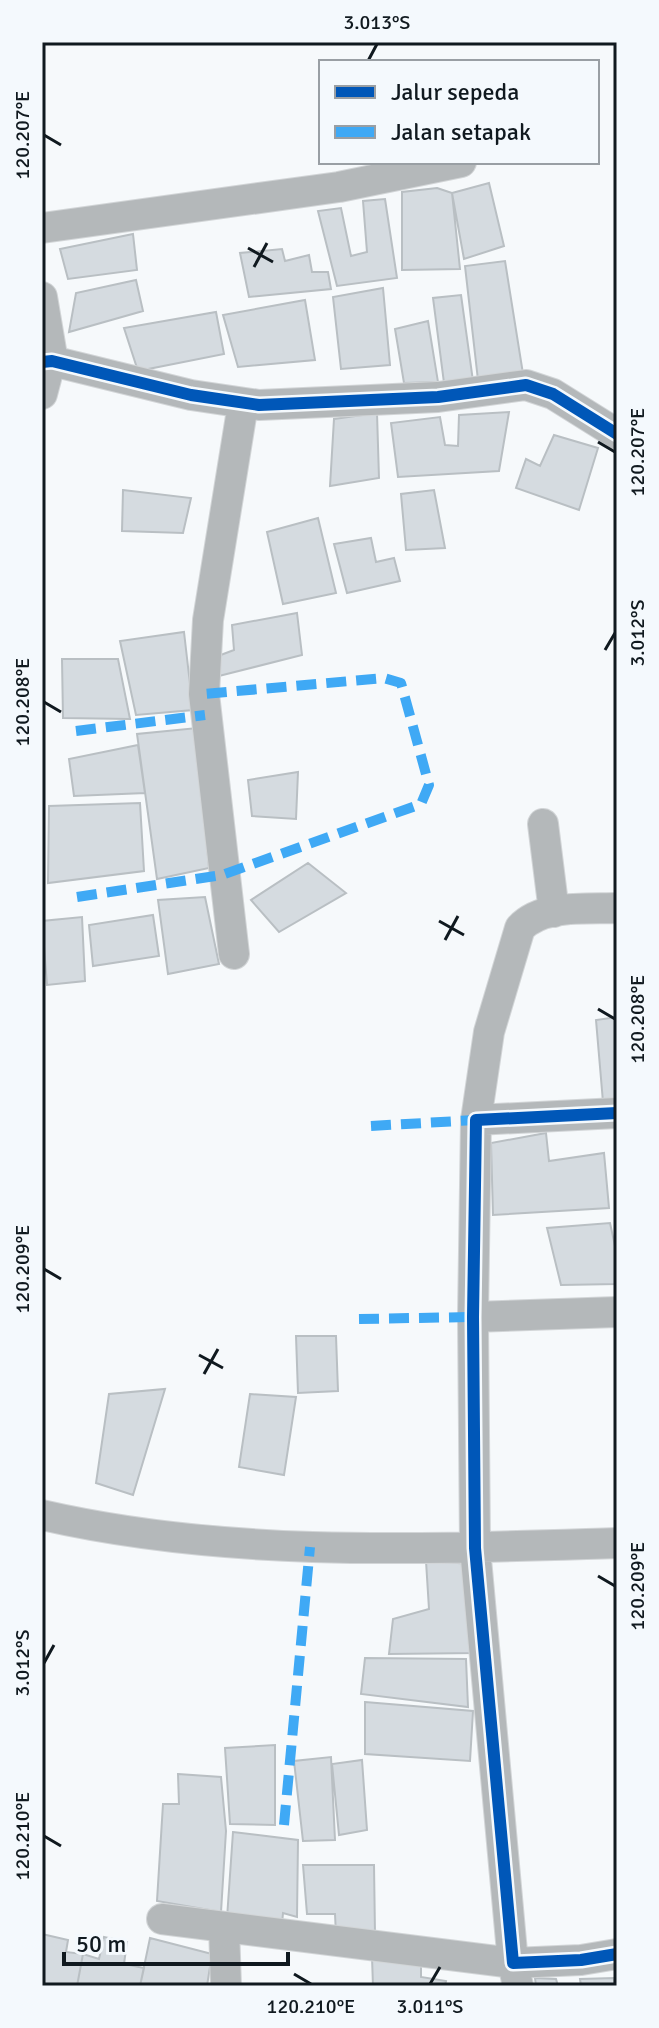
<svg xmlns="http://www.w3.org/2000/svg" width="659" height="2028" viewBox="0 0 659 2028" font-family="Signika,sans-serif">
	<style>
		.building { fill: #d5dbe0; stroke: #b9bfc3; stroke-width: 2 }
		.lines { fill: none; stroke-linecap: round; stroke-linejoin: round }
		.minor-casing { stroke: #d2d5d7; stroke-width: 32 }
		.minor { stroke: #b4b8ba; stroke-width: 30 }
		.quiet { stroke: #3fa9f5; stroke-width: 10; stroke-dasharray: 20 10; stroke-linecap: butt }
		.cycleway-casing { stroke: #f4f9fd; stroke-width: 17 }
		.cycleway { stroke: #0057b8; stroke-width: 12 }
		.ticks { fill: none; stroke: #10191f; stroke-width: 3 }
		.neatline { fill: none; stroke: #10191f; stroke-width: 3 }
		.ticks-label { font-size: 20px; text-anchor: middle; fill: #10191f }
	</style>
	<rect width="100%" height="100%" fill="#f6f9fb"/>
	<path class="building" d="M489 183 504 246 464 259 452 193Z
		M437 188 452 193 460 269 402 270V192Z
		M385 199 397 278 337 286 318 211 341 208 351 256 367 252 363 201Z
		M133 234 137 270 68 279 60 249Z
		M282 249 285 261 309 255 312 272H328L331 289 249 297 240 253Z
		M505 261 524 380H478L465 266Z
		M136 280 143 311 69 332 76 293Z
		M383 288 390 365 341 369 333 297Z
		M461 295 473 381 444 383 433 298Z
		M305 300 315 360 238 367 223 315Z
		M216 312 224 354 138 371 124 328Z
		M428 321 438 382 404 383 395 329Z
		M509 412 499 471 398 477 391 423 440 417 445 445 458 446 459 415Z
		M377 413 379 478 330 486 334 419Z
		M554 435 598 448 579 510 516 488 526 459 540 466Z
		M123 490 191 498 183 533 122 531Z
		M434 490 445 548 406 550 401 494Z
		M318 518 336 593 283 604 267 532Z
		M371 538 376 562 394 558 400 581 347 593 334 544Z
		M297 613 302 655 219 676 218 656 234 650 232 625Z
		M184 632 193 710 136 715 120 641Z
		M62 659H118L130 719 63 718Z
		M197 728 209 868 157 879 137 734Z
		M138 745 145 793 74 796 69 759Z
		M298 772 296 819 252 816 248 780Z
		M140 803 144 871 48 883 49 806Z
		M308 863 346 893 279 932 251 900Z
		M205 897 219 964 168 974 158 900Z
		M153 915 159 956 93 966 89 925Z
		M82 917 85 981 47 985 42 921Z
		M617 1017V1101L603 1102 596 1020Z
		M546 1133 549 1161 604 1153 609 1208 493 1215 491 1143Z
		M610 1223 617 1255V1284L561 1285 547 1228Z
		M296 1336H336L338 1391 298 1393Z
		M165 1389 133 1495 96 1483 109 1394Z
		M250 1394 296 1397 284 1475 239 1467Z
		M426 1561 473 1564 476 1653 389 1654 393 1619 429 1609Z
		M365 1658 466 1659 468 1707 361 1694Z
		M365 1702 473 1711 470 1761 365 1754Z
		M275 1745V1825L230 1824 225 1748Z
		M331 1757 335 1840 303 1841 294 1761Z
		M362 1760 367 1830 339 1835 332 1764Z
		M178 1774 221 1777 226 1831 221 1912 157 1901 163 1804H179Z
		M233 1832 298 1840 297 1917 283 1913 282 1924 227 1918Z
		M303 1865H374L375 1934 336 1935 335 1914H307Z
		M42 1934 68 1940 66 1952 83 1954 77 1986H42Z
		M104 1937 127 1942 124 1964 144 1968 140 1986H77L83 1954 99 1959Z
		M150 1938 212 1954 207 1986H140Z
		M372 1957 421 1958V1977L446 1981 445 1986H373Z
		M535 1978 556 1979 558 1986H536Z
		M614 1978V1986H581L580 1979Z"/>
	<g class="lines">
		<defs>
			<path id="minor" d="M42 228 339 187 461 162
				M42 297 52 356 42 394
				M42 362 52 361 191 395 259 405 438 397 526 385 553 394 617 434
				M543 824 554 912
				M234 954 204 694 208 620 243 404
				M617 1113 476 1120 473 1317 475 1548 513 1963 581 1960 617 1954
				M476 1120 489 1032 520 928C542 904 587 909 617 908
				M473 1317 617 1312
				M42 1515C230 1558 425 1549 617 1543
				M162 1919 513 1963 518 1986
				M224 1928 226 1986"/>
		</defs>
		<use href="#minor" class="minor-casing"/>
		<use href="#minor" class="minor"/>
		<path class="quiet" d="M76 731 205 715
			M77 897 222 875 421 804 429 785 401 683 384 678 204 694
			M371 1126 476 1120
			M359 1319 473 1317
			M284 1825 310 1547"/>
		<defs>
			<path id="cycleway" d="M42 362 52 361 191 395 259 405 438 397 526 385 553 394 617 434
				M617 1113 476 1120 473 1317 475 1548 513 1963 581 1960 617 1954"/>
		</defs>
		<use href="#cycleway" class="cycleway-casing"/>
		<use href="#cycleway" class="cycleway"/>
	</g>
	<path class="ticks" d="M368 61 377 44M44 135 61 145M248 248 273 262M254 267 267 243M598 442 615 452M605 650 615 633M44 702 61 712M439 921 464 935M445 940 458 916M598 1009 615 1019M44 1269 61 1279M199 1355 223 1368M204 1374 218 1349M598 1576 615 1586M44 1663 54 1645M44 1836 61 1846M294 1974 311 1984M430 1984 440 1967"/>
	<rect width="659" height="2028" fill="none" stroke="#f4f9fd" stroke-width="88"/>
	<rect x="319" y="60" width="280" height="104" fill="#f4f9fd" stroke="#999fa4" stroke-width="2"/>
	<rect x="335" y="86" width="40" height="12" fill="#0057b8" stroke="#999fa4" stroke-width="2"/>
	<text x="391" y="100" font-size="24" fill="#10191f">Jalur sepeda</text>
	<rect x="335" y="126" width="40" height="12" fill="#3fa9f5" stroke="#999fa4" stroke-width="2"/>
	<text x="391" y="140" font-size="24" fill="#10191f">Jalan setapak</text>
	<path d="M64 1952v12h224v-12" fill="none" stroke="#10191f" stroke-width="4"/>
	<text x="76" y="1952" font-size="24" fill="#10191f" stroke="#f4f9fd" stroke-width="6" paint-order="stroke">50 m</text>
	<rect x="44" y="44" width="571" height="1940" class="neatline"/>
	<g class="ticks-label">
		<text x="377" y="29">3.013°S</text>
		<text transform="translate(22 135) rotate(-90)" y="7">120.207°E</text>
		<text transform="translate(637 452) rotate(-90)" y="7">120.207°E</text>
		<text transform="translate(637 633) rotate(-90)" y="7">3.012°S</text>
		<text transform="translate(22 702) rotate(-90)" y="7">120.208°E</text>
		<text transform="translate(637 1019) rotate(-90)" y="7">120.208°E</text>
		<text transform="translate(22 1269) rotate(-90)" y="7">120.209°E</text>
		<text transform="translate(637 1586) rotate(-90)" y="7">120.209°E</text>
		<text transform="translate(22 1663) rotate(-90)" y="7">3.012°S</text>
		<text transform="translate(22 1836) rotate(-90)" y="7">120.210°E</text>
		<text x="311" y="2013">120.210°E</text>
		<text x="430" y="2013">3.011°S</text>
	</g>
</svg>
